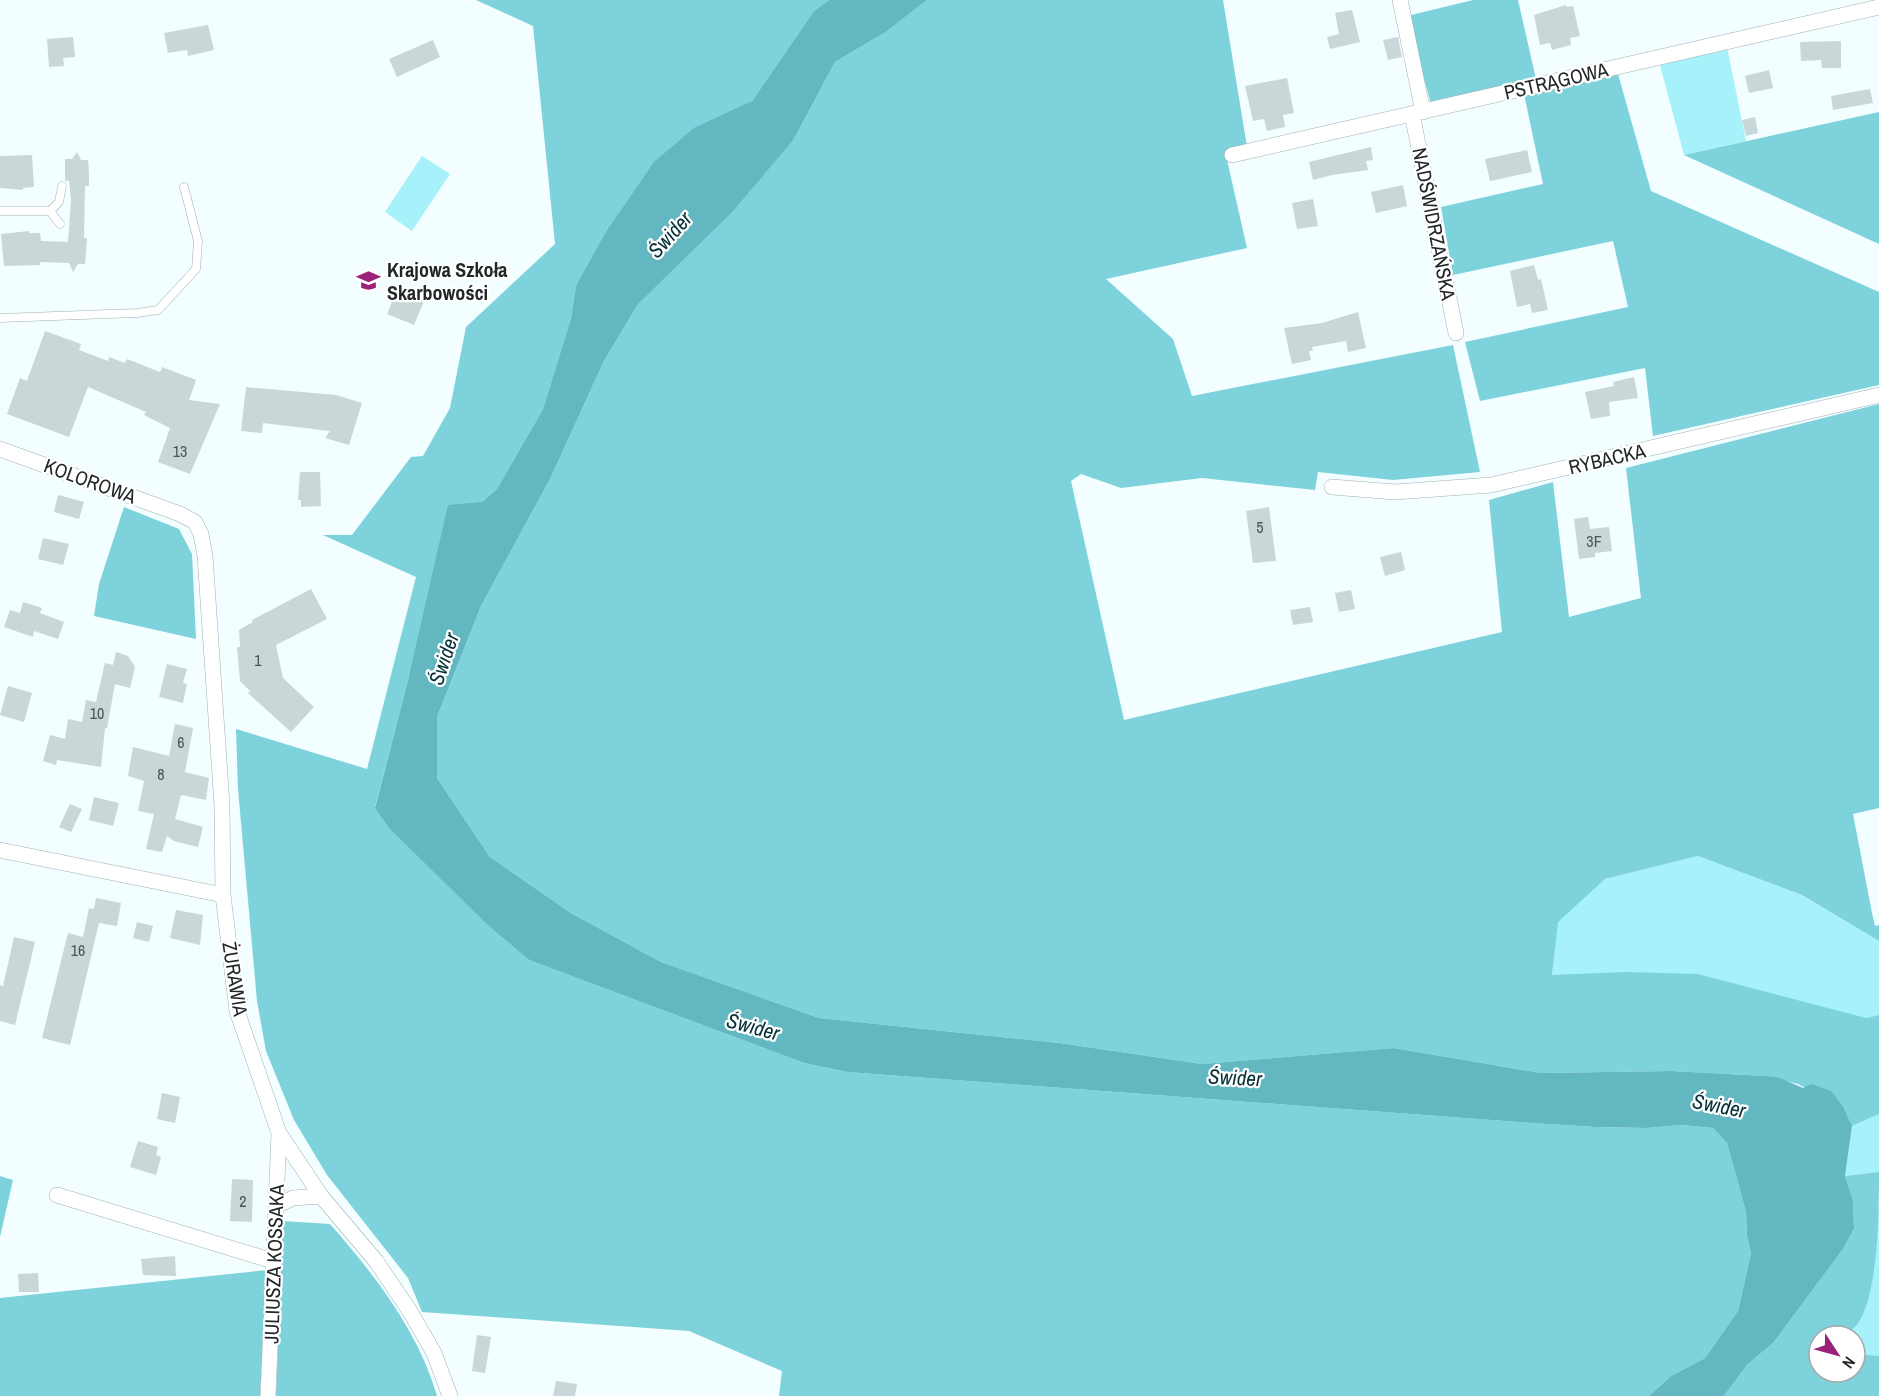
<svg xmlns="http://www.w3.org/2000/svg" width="1879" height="1396" viewBox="0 0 1879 1396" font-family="'Archivo Narrow',sans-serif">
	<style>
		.green { fill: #a6f1fa }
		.forest { fill: #7dd2dc }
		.water { fill: #62b7c1 }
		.building { fill: #c9d7d8 }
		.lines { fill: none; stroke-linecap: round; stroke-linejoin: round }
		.service-casing { stroke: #a1afb1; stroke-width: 9 }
		.minor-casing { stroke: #a1afb1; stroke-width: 16 }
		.service { stroke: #fff; stroke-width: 8 }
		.minor { stroke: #fff; stroke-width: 15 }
		.labels { text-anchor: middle; stroke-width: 4.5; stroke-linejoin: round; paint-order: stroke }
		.number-label { font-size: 16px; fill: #4c5354 }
		.street-label { font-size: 20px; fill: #222728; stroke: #fff }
		.poi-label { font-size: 20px; font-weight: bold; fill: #222728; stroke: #fff; text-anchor: start }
		.water-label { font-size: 21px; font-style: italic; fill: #043035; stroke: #fff }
	</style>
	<rect width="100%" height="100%" fill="#f2feff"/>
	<path class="green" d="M1727 47 1746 141 1684 155 1660 65Z
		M422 156 450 174 412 231 385 212Z
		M1698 856 1802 895 1879 941V1015L1866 1018 1552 976 1557 922 1605 879Z
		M1879 1114V1172L1845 1176 1852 1126Z
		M1879 1204V1356L1876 1357 1855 1354V1336H1835L1853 1329Z"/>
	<path class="forest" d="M476 0H829L814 11 752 101 728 114 576 286 571 318 543 409 497 489 482 502 409 676 375 807 492 929 529 960 804 1063 847 1072 1518 1122 1595 1127 1647 1128 1682 1125 1713 1128 1727 1143 1746 1212 1747 1236 1751 1253 1738 1311 1705 1358 1671 1376 1649 1396H779L782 1371 689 1331 422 1312 408 1278 327 1175 294 1120 266 1051 257 1001 238 789 236 729 367 769 416 577 323 535H352L411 457 423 456 450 408 466 327 555 244 533 26Z
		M927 0H1223L1247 147 1225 151 1247 248 1106 279 1173 339 1192 396 1453 345 1480 472 1393 480 1318 472 1315 490 1202 478 1121 488 1081 474 1071 481 1124 720 1502 632 1489 500 1553 482 1569 617 1641 598 1626 468 1879 404V808L1853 814 1872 913 1875 926 1879 925V941L1802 895 1698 856 1605 879 1558 922 1552 975 1625 972 1698 974 1866 1018 1879 1015V1114L1852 1126 1844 1108 1798 1084 1766 1076 1672 1071 1541 1073 1394 1048 1202 1064 1060 1043 819 1018 661 962 571 913 490 857 437 778V717L481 606 550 479 604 361 638 304 794 139 835 62 886 32Z
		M1473 0H1518L1536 79 1431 104 1407 16Z
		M1618 74 1651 191 1879 292V385L1653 436 1645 368 1480 401 1465 342 1628 307 1613 241 1453 275 1441 207 1543 184 1524 94Z
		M1879 112V244L1684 155Z
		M124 507 179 529 192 554 196 639 94 616 99 584Z
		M1879 1172C1879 1209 1879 1303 1854 1328 1846 1336 1830 1336 1819 1336V1372H1855V1354L1879 1356V1396H1724L1747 1365 1774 1342 1843 1249 1854 1229 1853 1200 1845 1176Z
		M0 1176 13 1180 0 1237Z
		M283 1221 330 1224C374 1274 419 1332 437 1396H276Z
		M267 1270 260 1396H0V1298Z"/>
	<path class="water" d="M829 0H927L886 32 835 62 794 139 733 211 638 304 604 361 550 479 481 606 437 717V778L490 857 571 913 661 962 819 1018 1060 1043 1202 1064 1394 1048 1541 1073 1672 1071 1766 1076 1780 1078 1803 1088 1811 1084 1831 1091 1844 1108 1852 1126 1845 1176 1853 1200 1854 1229 1843 1249 1774 1342 1747 1365 1724 1396H1649L1671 1376 1705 1358 1738 1311 1751 1253 1747 1236 1746 1212 1727 1143 1713 1128 1682 1125 1647 1128 1595 1127 1518 1122 847 1072 804 1063 529 960 492 929 390 829 375 808 409 676 448 505 482 502 497 489 543 409 571 318 576 286 606 232 654 162 694 128 752 101 814 11Z"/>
	<path class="building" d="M1566 5 1567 7 1573 6 1580 36 1570 38 1571 45 1552 50 1550 43 1540 45 1534 15Z
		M1352 10 1360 42 1330 49 1327 37 1339 34 1335 13Z
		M208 25 214 50 188 56 187 50 168 53 164 33Z
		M73 37 75 57 63 58 64 66 49 67 47 39Z
		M1398 37 1402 57 1388 60 1383 40Z
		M433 40 440 57 397 77 389 59Z
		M1841 41V68H1822L1821 60 1801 61 1800 42Z
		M1769 70 1773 88 1749 93 1745 76Z
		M1287 78 1294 113 1283 115 1285 127 1267 131 1264 119 1253 121 1245 86Z
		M1870 89 1873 103 1833 110 1831 96Z
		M1755 117 1758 133 1746 136 1742 120Z
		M1371 147 1373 160 1366 161 1368 170 1332 175 1313 180 1309 162Z
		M1527 150 1532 172 1490 181 1485 159Z
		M77 152 81 160H88L89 173V186H85L84 238H87L85 264H78L73 272 69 263 40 262V265L4 266 1 234 29 231V233H40L41 241 68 242 71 200 69 181H65V159H72Z
		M32 155 34 187 23 188V190L0 188V156Z
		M1403 185 1407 206 1376 213 1371 192Z
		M1313 199 1318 226 1297 229 1292 203Z
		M1534 265 1538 280 1541 279 1548 310 1532 313 1530 304 1517 307 1510 271Z
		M397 290 424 301 414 325 387 314Z
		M1358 312 1366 348 1348 352 1346 341 1312 347 1313 351H1309L1311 360 1292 364 1284 328 1322 323Z
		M45 331 81 344 79 350 108 361 109 357 125 363 127 359 160 372 162 367 196 380 189 400 220 404 190 474 158 462 170 428 144 415 146 412 88 387 69 437 7 414 20 378 27 381Z
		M1634 377 1638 398 1609 402 1610 416 1591 419 1585 392 1614 386 1613 382Z
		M246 387 336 395 362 403 349 445 325 438 330 431 263 423 262 433 241 431Z
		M300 472H320L321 506 301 507V500H298Z
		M58 495 84 502 79 519 54 512Z
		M1269 507 1276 561 1253 563 1246 511Z
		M1588 517 1590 529 1609 527 1612 551 1595 553V557L1579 559 1574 519Z
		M43 538 69 544 63 565 38 559Z
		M1401 552 1405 570 1385 576 1380 557Z
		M311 589 327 619 276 645 283 678 314 707 291 732 248 693 250 691 240 681 237 647H240L239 630 253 622 252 620Z
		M1351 590 1355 609 1339 612 1335 593Z
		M23 602 42 608 40 613 64 622 58 639 34 631 33 637 4 627 10 610 20 613Z
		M1310 607 1313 622 1293 625 1290 610Z
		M116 652 128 656 135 667 130 688 115 684 107 728H105L101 767 57 760 56 765 43 761 50 735 65 739 68 719 82 722 86 700 96 702 105 663 113 665Z
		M167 664 187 669 183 683 187 684 183 703 159 697Z
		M8 686 32 693 24 722 0 715Z
		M175 724 193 728 185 772 209 778 206 800 181 795 175 819 203 827 198 847 174 841 167 836 162 852 146 849 154 814 138 811 144 781 128 776 133 747 169 756Z
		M94 797 119 803 113 826 89 820Z
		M70 804 82 809 71 832 59 827Z
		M96 898 121 903 117 926 99 923 70 1045 42 1038 68 933 83 937 89 908 94 909Z
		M176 910 203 915 200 945 170 938Z
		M137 922 153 926 149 942 133 938Z
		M14 937 35 942 15 1025 0 1021V985L3 986Z
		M162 1093 180 1097 175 1123 157 1119Z
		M138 1141 158 1147 156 1155 161 1157 156 1175 130 1167Z
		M232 1179 253 1180 252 1222 230 1221Z
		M175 1256 176 1276 143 1275 141 1259Z
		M38 1273 39 1292H19L18 1274Z
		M477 1335 491 1337 485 1373 472 1371Z
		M556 1381 577 1384 575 1396H553Z"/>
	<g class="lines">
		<defs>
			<path id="service" d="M0 211H50L59 202 62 186
				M50 211 60 224
				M0 318 137 313 158 310 196 269 198 241 184 187"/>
			<path id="minor" d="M1400 0 1423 112
				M1412 114 1456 333
				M1232 155 1879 7
				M0 449 180 514 195 522 201 534 205 556 222 805 223 895 237 1011 279 1133 321 1196 376 1261 411 1313 434 1353 450 1396
				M1332 487 1395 492 1491 485 1879 395
				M0 850 223 895
				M57 1195 273 1261
				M276 1206 293 1198 321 1196
				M268 1396 279 1133"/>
		</defs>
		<use href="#service" class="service-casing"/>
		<use href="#minor" class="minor-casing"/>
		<use href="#service" class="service"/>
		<use href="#minor" class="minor"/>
	</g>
	<defs>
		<symbol id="university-bare" viewBox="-9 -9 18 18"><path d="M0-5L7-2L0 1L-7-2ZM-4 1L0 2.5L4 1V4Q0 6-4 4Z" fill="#9a227b" stroke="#fff" stroke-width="2.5" paint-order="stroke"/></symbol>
	</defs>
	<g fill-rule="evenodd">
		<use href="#university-bare" x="352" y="264" width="33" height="33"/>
	</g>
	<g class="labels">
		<g class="number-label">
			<text x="180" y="457">13</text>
			<text x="1260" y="533">5</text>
			<text x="1594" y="547">3F</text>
			<text x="258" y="666">1</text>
			<text x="97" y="719">10</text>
			<text x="181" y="748">6</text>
			<text x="161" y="780">8</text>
			<text x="78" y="956">16</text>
			<text x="243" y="1207">2</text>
		</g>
		<g class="street-label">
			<text transform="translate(1556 81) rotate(-13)" y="7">PSTRĄGOWA</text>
			<text transform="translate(1434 224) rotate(79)" y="7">NADŚWIDRZAŃSKA</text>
			<text transform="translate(1607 459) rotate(-13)" y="7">RYBACKA</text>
			<text transform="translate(90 481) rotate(20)" y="7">KOLOROWA</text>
			<text transform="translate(235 979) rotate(81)" y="7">ŻURAWIA</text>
			<text transform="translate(274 1264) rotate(-88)" y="7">JULIUSZA KOSSAKA</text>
		</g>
		<g class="poi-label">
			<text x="387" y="277">Krajowa Szkoła<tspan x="387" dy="23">Skarbowości</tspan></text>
		</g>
		<g class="water-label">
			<text transform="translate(670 235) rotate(-48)" y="7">Świder</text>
			<text transform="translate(444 659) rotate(-71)" y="7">Świder</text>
			<text transform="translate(753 1027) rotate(15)" y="7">Świder</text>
			<text transform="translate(1235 1078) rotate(3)" y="7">Świder</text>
			<text transform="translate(1719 1106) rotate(11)" y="7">Świder</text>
		</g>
	</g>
	<g transform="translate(1837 1354) rotate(126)"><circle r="28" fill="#ffffff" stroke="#a7a9a9" stroke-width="1.5"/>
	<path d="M0-4.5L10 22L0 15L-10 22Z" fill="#9a227b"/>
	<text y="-9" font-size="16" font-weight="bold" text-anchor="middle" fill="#222728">N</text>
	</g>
</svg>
